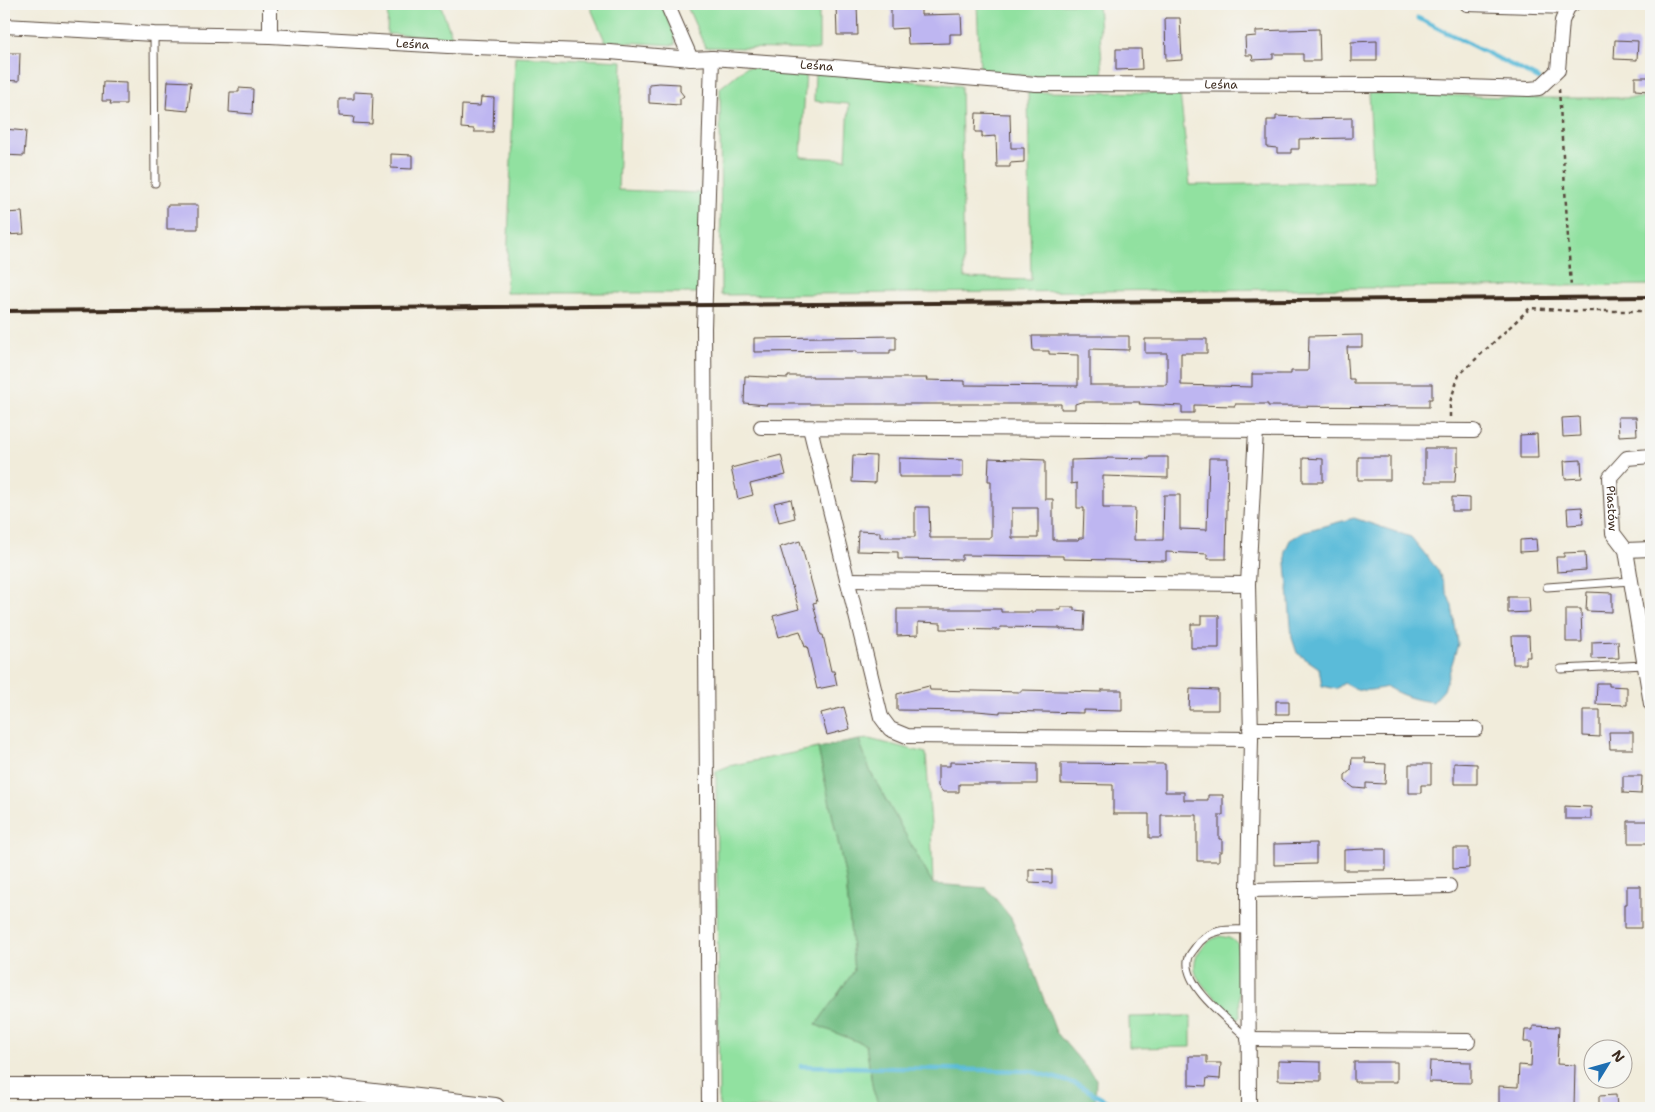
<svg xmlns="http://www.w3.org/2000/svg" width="1655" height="1112" viewBox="0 0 1655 1112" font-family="'Shantell Sans',sans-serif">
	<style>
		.green { fill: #91e1a0; stroke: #66865f }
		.forest { fill: #74bf86; stroke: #587452 }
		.water { fill: #5abbd9; stroke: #4a727c }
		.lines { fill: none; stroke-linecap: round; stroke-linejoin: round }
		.stream { stroke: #5abbd9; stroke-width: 4.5 }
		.building { fill: #beb6f1; fill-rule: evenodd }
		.lane-casing { stroke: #56473a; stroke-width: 9 }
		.street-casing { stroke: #56473a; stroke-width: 16 }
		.secondary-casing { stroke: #56473a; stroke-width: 22 }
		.path { stroke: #56473a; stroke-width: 2.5; stroke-dasharray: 4 4; stroke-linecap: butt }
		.lane { stroke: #fff; stroke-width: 7 }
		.street { stroke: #fff; stroke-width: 14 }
		.secondary { stroke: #fff; stroke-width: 20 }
		.rail { stroke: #3b2a1e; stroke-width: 4 }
		.labels { text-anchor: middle; stroke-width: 5; stroke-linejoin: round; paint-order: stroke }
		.street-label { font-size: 12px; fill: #3b2a1e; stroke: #f6f6f2 }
	</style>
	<rect width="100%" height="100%" fill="#f6f6f2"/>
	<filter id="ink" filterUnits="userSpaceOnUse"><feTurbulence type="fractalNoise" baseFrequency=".02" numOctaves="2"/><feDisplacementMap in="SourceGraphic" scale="10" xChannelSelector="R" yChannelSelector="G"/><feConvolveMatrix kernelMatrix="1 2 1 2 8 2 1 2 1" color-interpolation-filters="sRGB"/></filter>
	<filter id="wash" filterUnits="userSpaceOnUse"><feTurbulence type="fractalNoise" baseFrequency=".0096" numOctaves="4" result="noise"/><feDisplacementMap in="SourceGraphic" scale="20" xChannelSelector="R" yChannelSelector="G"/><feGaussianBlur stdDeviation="1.12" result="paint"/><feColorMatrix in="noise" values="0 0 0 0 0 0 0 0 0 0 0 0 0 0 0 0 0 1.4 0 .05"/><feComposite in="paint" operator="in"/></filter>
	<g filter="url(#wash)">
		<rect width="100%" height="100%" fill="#f1ecdb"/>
		<path class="green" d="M388 4H440L452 37 387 34Z
			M589 4H661L675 35V45L605 41Z
			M686 4H819V50L705 47Z
			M977 4H1098L1103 77H1035L980 70Z
			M515 56 622 61 618 190 702 193 698 293H506Z
			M746 67 806 70 801 157 846 159 849 104 814 101 815 71 961 86 964 278 1031 280 1028 92 1180 93 1190 185 1374 182 1369 93 1536 98H1651V285L721 295 720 88Z
			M869 739 926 753 931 826 933 884 871 773 859 740Z
			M818 748 846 879 854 971 816 1025 866 1045 873 1090 880 1108H720L719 1105 716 771 729 766Z
			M1220 936 1229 938 1238 943 1240 1017 1235 1018C1226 1007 1204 989 1198 978 1193 970 1194 959 1199 952 1204 944 1211 939 1220 936Z
			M1191 1016V1047L1130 1048 1129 1017Z"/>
		<path class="forest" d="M859 740 871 773 933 884 987 888 1011 918 1033 970 1056 1032 1096 1079 1095 1108H880L873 1090 866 1045 816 1025 854 971 846 879 818 748Z"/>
		<path class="water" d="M1354 518 1411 537 1438 570 1452 606 1458 644 1444 690 1433 702C1415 700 1403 696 1387 687 1368 691 1361 693 1344 683L1336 689 1322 686 1319 668 1297 653 1292 638 1285 551 1290 540 1305 531Z"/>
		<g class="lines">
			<path class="stream" d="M1418 18 1539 79
				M801 1066 1030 1071 1077 1084 1118 1108"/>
		</g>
		<g id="blocks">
			<path class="building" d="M836 4H857L858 35H837Z
				M898 4H913V6H921V15L961 14 962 34H950V43L908 44 907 28 891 29V7H898Z
				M1165 18H1180L1182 60 1166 61Z
				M1319 29 1320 61H1303V54H1273V59L1253 60 1252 55H1246L1245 37 1256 36V31Z
				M1615 40 1638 41 1637 60 1614 59Z
				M1377 41V61H1351V42Z
				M1116 49H1141L1142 69 1116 70Z
				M4 53H20L19 81 4 80Z
				M1635 77H1649V91L1635 90Z
				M168 81 191 82 188 111 166 109Z
				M103 82 126 83V104H110L111 101H102Z
				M659 83 680 84V91L684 96 680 99V105L649 103V84Z
				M239 88 253 89 252 114 229 112 230 92H239Z
				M354 92 373 93 372 124 353 123 354 117 339 116V99H354Z
				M481 97 494 98 493 132H474V129L461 128 462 105 480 106Z
				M976 113 1010 114 1011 148H1024V162L1010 163V167H997L996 136 982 137V132H975Z
				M1276 116 1299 117V119L1352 118V138L1299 139V149H1291V153H1277V148L1267 147V120H1276Z
				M4 129 26 131 24 156 4 155Z
				M391 154 412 155V169L391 168Z
				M167 205H198V229H167Z
				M22 212 24 234 4 235V213Z
				M1362 335V347H1347L1349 379H1354V384H1432V399H1429V407L1268 406V404H1235V406L1194 405V413H1182V406L1139 404 1140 402H1081L1075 404V409H1061V404H767V405L744 403 745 376 788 378V376H813V378H927L926 380 965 381V385L1078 386V355L1049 354V351H1033L1032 336H1129V350L1090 349V385H1167V353H1145V339H1207V353H1181V385L1252 387V374H1291V371H1308L1309 336Z
				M896 336V350H890V353H857V351L754 352V338Z
				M1579 417 1580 436 1563 437 1562 418Z
				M1618 417H1636L1637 435 1619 436Z
				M1537 434 1538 458H1520V435Z
				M1425 448H1458V466H1456L1455 482H1425Z
				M781 455 786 475 750 484 753 495 738 499 731 468Z
				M853 455 876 456 875 483 852 482Z
				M1149 457H1168V478L1103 476V508H1135L1134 540H1163L1164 495H1180V529L1207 530 1209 458H1228L1226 559H1207V554L1166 552V561L1063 559V556L962 555V560L898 559V552L857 551 858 531 880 532V537H915V507H929L930 538H991V481H988L989 458 1045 460V499H1053V540H1078L1079 538H1083L1084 508H1077V483L1071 484V460L1107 459V458L1149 459ZM1012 508H1038V538H1012Z
				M1358 457H1390V480H1358Z
				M899 458 963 460V477H899Z
				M1303 458 1323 459V482H1303Z
				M1581 460 1582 478 1565 479 1564 461Z
				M1452 497 1470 498V511H1452Z
				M791 499 795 518 779 522 774 503Z
				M1582 507 1583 524 1568 525 1567 508Z
				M1536 539 1537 551 1520 552V540Z
				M800 541 817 602 813 603 821 635H823L831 671H834L837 685 817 689 807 646 805 647 800 631 779 637 773 616 799 609 780 547Z
				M1585 552 1586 570 1557 572 1556 557H1564V553Z
				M1587 592 1612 593V612L1586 611Z
				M1508 597H1529L1530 612 1508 613Z
				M1061 607H1074V610L1085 611 1084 630 1060 629V628L1001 627 1000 630 941 629V623L918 622V635L897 636V609H1001V612H1035V610H1061Z
				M1566 609H1581L1582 642H1566Z
				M1201 615H1219V648H1191V624H1201Z
				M1512 636H1529L1530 657H1526V664H1513Z
				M1618 641 1619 658 1592 659V642Z
				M1597 683H1609V686L1627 687V705L1596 704Z
				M929 686 930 690 1021 692V690L1101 692V690H1122V711L1083 710V713L1000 711V713L977 711 897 710V694Z
				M1190 689 1218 690V710H1189Z
				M1276 701H1289V714H1276Z
				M844 707 850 729 827 735 821 713Z
				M1583 710H1600V737L1583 736Z
				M1609 732H1633V749H1610Z
				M1352 758H1366L1365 763 1386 764 1385 784 1366 783V789L1354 788 1345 781V775L1351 770Z
				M950 762 1037 764V784H959V792H943L938 786V766H950Z
				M1061 763 1165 764V792H1184V800H1208V795H1223V815H1219V839H1222V852H1219V861H1197V815H1161V838H1149V814H1113V785L1061 784Z
				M1454 763 1477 764V784H1454Z
				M1409 764H1431V785H1421V793H1409Z
				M1623 776H1642L1641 794 1623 793Z
				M1565 806 1591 807V819H1565Z
				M1628 821H1650V843H1628Z
				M1316 843V864L1274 865V844Z
				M1453 848H1469V868L1453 869Z
				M1365 849H1386V870H1344V850Z
				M1029 869 1052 870V883L1029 882Z
				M1627 886H1641V928H1624V904H1627Z
				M1533 1026 1559 1027 1557 1064 1575 1065 1574 1108H1499V1086L1518 1087 1519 1065 1531 1066 1532 1042H1524L1525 1030H1533Z
				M1189 1056H1207V1063H1221L1220 1079 1207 1078 1206 1086 1189 1085Z
				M1278 1061 1321 1062V1081L1278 1080Z
				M1430 1061 1471 1062V1083L1429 1082Z
				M1354 1062H1397V1082H1354Z
				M1616 1095 1617 1108H1599V1096Z"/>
		</g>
	</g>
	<g filter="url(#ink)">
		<use href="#blocks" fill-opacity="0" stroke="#56473a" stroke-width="1"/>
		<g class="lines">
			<defs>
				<path id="lane" d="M154 34 155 183
					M1547 587 1631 581
					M1561 669 1645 665
					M1247 1038C1229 1020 1185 988 1188 961 1188 956 1192 952 1195 948 1208 928 1228 929 1249 930"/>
				<g id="street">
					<path d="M667 4 691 59"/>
					<path d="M1467 4 1568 7 1573 4"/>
					<path id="s1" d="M4 26 154 34 270 36 448 46 610 52 691 59 712 58 822 66 1036 84 1400 85 1529 89 1539 88 1558 70 1562 21 1568 7"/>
					<path d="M270 36V4"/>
					<path d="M761 427 1474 431"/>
					<path d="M810 428 881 717 890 729 907 736 1251 739"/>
					<path id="s2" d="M1651 456 1627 458 1610 477 1613 533 1626 550 1651 704"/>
					<path d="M1626 550 1651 549"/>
					<path d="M847 580 1248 584"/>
					<path d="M1250 729H1476"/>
					<path d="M1248 890 1449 886"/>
					<path d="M1248 1039 1468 1041"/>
					<path d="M709 1108 704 328 712 58"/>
					<path d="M1249 1108 1248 890 1251 739 1248 584 1256 430"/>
				</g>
				<path id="secondary" d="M4 1088H322L495 1108"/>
			</defs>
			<use href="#lane" class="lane-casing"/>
			<use href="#street" class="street-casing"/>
			<use href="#secondary" class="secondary-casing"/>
			<path class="path" d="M1559 89 1571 288
				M1450 417V402L1459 375 1530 308 1573 311H1651"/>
			<use href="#lane" class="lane"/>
			<use href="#street" class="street"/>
			<use href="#secondary" class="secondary"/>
			<path class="rail" d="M4 311 1651 297"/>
		</g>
	</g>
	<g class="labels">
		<g class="street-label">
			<text dy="4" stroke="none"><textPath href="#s1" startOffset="409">Leśna</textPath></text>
			<text dy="4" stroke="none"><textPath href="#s1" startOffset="814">Leśna</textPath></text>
			<text dy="4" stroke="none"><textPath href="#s1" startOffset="1219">Leśna</textPath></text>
			<text dy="4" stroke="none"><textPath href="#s2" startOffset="81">Piastów</textPath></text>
		</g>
	</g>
	<rect width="1655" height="1112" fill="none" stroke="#f6f6f2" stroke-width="20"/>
	<g transform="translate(1608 1064) rotate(53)"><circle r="24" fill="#f6f6f2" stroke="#aba49d"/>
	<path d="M0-4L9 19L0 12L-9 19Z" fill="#1f6fb2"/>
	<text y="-8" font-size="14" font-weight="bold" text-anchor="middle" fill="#3b2a1e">N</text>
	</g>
</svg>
